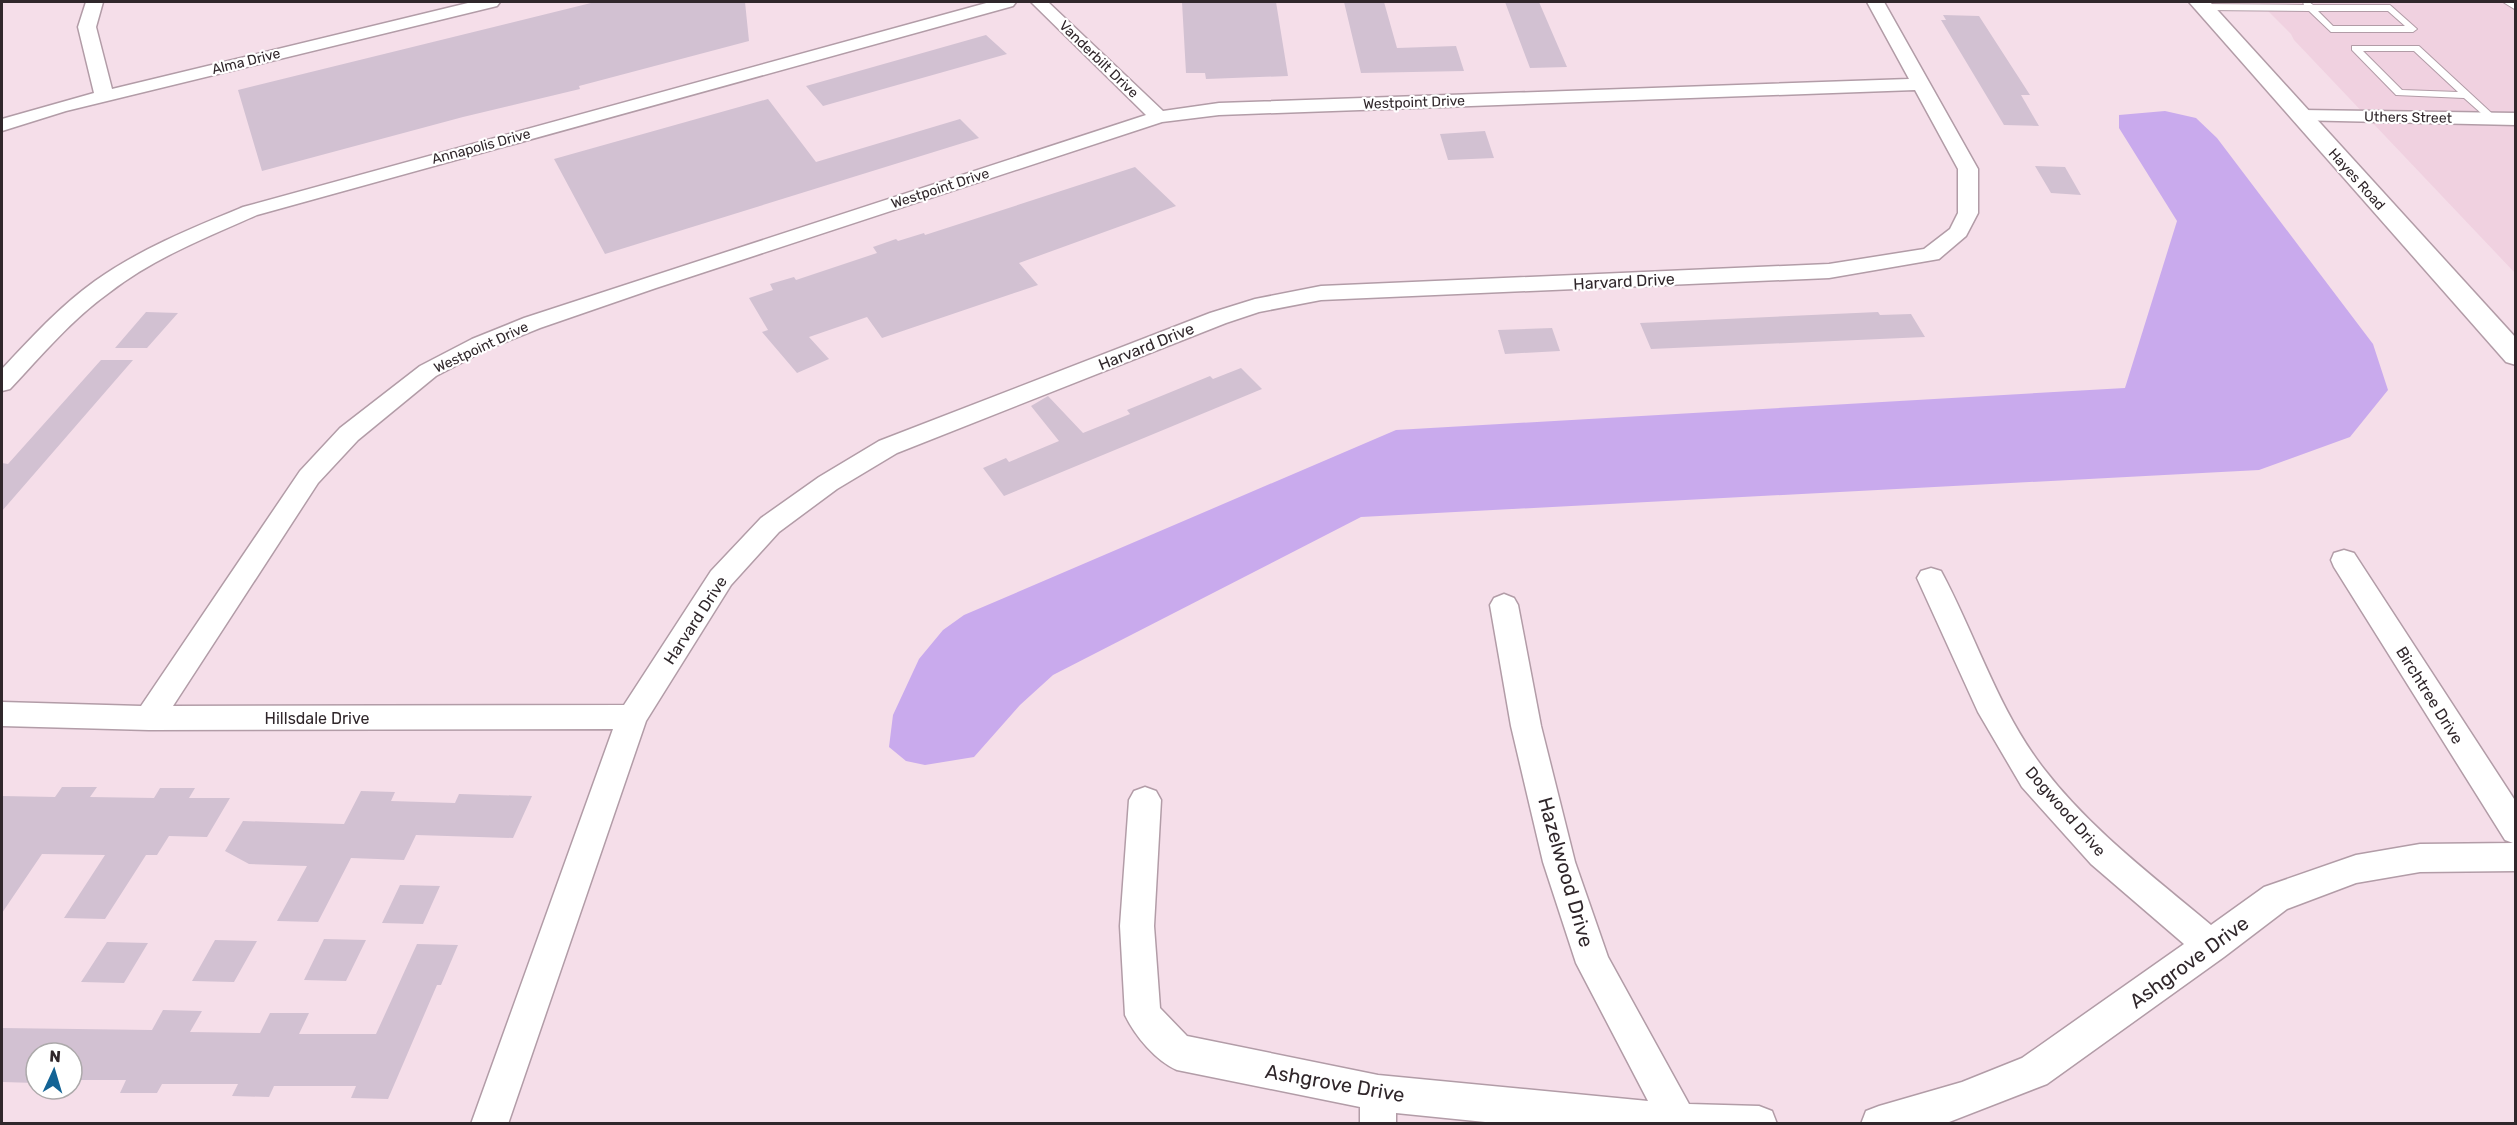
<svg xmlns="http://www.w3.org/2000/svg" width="2517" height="1125" viewBox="0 0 2517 1125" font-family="Rubik,sans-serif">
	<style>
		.built { fill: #f0d1e0 }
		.water { fill: #c9aaed }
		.building { fill: #d2c1d2 }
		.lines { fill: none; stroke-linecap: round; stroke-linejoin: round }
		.service-casing { stroke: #b29ca7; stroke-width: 2 }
		.minor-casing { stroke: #b29ca7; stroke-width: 3 }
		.tertiary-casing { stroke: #b29ca7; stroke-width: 3 }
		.service { fill: #fff; fill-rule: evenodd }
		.minor { fill: #fff; fill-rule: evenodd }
		.tertiary { fill: #fff; fill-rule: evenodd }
		.labels { text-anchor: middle; stroke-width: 4.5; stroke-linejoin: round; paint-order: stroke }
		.far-street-label { font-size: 14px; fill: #30272b; stroke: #fff }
		.street-label { font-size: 16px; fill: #30272b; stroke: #fff }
		.near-street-label { font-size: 20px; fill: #30272b; stroke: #fff }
	</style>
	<rect width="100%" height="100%" fill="#f5dee9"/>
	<path class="built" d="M2259 2H2515V273L2294 40 2291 34Z"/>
	<path class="water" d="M2165 111 2196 118 2217 138 2373 344 2388 390 2350 437 2259 470 1361 517 1053 675 1020 705 974 757 925 765 906 761 889 747 893 715 919 659 943 630 964 615 1396 430 2125 388 2177 221 2119 128V115Z"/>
	<path class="building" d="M595 2H745L749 41 579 86 580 89 463 117 262 171 238 90Z
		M1182 2H1276L1288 76 1206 79 1205 73H1186Z
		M1344 2H1384L1397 48 1456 46 1464 71 1361 73Z
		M1505 2H1539L1567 67 1530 68Z
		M1943 15 1979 16 2030 95H2021L2039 126 2004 125 1941 20H1946Z
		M986 35 1007 54 823 106 806 86Z
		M768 99 816 162 960 119 979 138 605 254 554 159Z
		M1485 131 1494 158 1448 160 1440 134Z
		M2035 166 2065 167 2081 195 2051 193Z
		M1135 167 1176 206 1019 263 1038 285 882 338 867 317 809 337 829 359 797 373 762 332 768 330 749 298 773 290 770 284 794 277 796 280 877 253 873 247 896 239 898 241 924 233 925 235Z
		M146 312 178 313 147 348H115Z
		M1878 312 1880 315 1911 314 1925 337 1651 349 1640 323Z
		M1552 328 1560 351 1505 354 1498 330Z
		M101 360H133L2 511V463L8 464Z
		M1241 368 1262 389 1004 496 983 468 1006 458 1009 462 1059 441 1031 406 1048 396 1083 433 1130 414 1127 410 1210 376 1213 379Z
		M62 787H97L90 797 154 798 160 788H195L189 798H230L207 837 169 836 157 855H146L105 919 64 918 105 855 42 854 2 913V796L55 797Z
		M361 791 395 792 391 801 455 803 459 794 532 796 513 838 416 835 404 860 351 858 318 922 277 921 307 866 249 864 225 851 243 821 344 824Z
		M400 885 440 886 423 924 382 923Z
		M324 939 366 940 346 981 304 980Z
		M215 940 257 941 234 982 192 981Z
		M107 942 148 943 124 983 81 982Z
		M417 944 458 945 441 985H437L388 1099 351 1098 356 1086H274L269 1097 232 1096 238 1084H162L157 1093H120L126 1080H72V1053H36V1083L2 1082V1028L152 1030 163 1010 202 1011 190 1032 260 1033 270 1013H309L299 1034H376Z"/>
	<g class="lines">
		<defs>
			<path id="service" d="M2303 2H2309L2313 5H2390L2417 29 2413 32H2331L2309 11 2204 10 2200 7 2204 4 2304 5ZM2318 11H2388L2405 26H2333Z
				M2503 2H2512L2516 4V10Z
				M2352 46H2419L2498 119 2490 121 2464 98 2396 95 2352 50ZM2363 51H2414L2458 92 2402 90Z"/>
			<path id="minor" d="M86 2H103L96 27 112 89 472 2H500L497 6 66 111 2 131V119L94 93 78 27Z
				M990 2H1016L1013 6 257 215C207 237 154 258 110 292 72 319 42 355 10 389L2 391V369C31 338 60 306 95 281 140 249 192 228 243 207Z
				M1031 2H1048L1163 111 1219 103 1909 79 1867 2H1884L1978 169V213L1966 236 1939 259 1829 278 1321 300 1259 312 1226 323 897 453 837 489 779 532 731 585 646 721 508 1124H471L613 729 149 730 2 726V702L141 706 300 471 340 428 420 366 472 339 524 318 1146 115ZM1915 90 1958 169V213L1950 229 1924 249 1829 264 1321 286 1255 299 1210 313 879 441 819 477 761 518 711 571 624 705 173 706 318 483 358 440 436 376 488 349 540 328 656 288 1162 122 1219 115Z
				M2301 110 2516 113V125L2294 120 2291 116 2294 112Z
				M2344 550 2354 553 2516 802V871L2420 872 2356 883 2287 909 2224 957 2047 1084 1944 1124H1861L1866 1111 1879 1106 1962 1082 2022 1058 2184 944 2091 864 2022 787 1978 712 1917 578 1921 571 1931 568 1941 571C1976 636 1998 710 2044 769 2091 830 2153 876 2211 925L2264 887 2356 855 2420 844 2513 843 2505 840 2334 567 2331 560 2334 553Z
				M1504 594 1514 598 1518 605 1541 726 1575 862 1608 957 1689 1104 1759 1106 1772 1111 1777 1124H1505L1396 1113V1124H1360V1107L1177 1070C1156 1061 1135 1036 1125 1015L1120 926 1129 800 1134 791 1145 787 1156 791 1161 800 1154 926 1160 1008 1187 1036 1378 1075 1648 1101 1576 963 1543 862 1511 726 1490 605 1494 598Z"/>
			<path id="tertiary" d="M2189 2H2210L2516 338V365L2506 362Z"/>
		</defs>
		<use href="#service" class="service-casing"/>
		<use href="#minor" class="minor-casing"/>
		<use href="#tertiary" class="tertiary-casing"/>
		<use href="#service" class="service"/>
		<use href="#minor" class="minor"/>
		<use href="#tertiary" class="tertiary"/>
	</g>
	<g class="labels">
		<g class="far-street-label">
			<text transform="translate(1099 59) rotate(44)" y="5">Vanderbilt Drive</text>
			<text transform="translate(246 61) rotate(-14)" y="5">Alma Drive</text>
			<text transform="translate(1414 102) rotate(-2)" y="5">Westpoint Drive</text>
			<text transform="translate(2408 117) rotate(1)" y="5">Uthers Street</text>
			<text transform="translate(481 146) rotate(-15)" y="5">Annapolis Drive</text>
			<text transform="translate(2357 179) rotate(48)" y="5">Hayes Road</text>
			<text transform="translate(940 188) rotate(-18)" y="5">Westpoint Drive</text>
			<text transform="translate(481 347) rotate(-25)" y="5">Westpoint Drive</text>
		</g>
		<g class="street-label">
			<text transform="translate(1624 281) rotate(-3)" y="6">Harvard Drive</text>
			<text transform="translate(1146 346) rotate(-22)" y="6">Harvard Drive</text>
			<text transform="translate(695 620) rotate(-57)" y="6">Harvard Drive</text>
			<text transform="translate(2430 695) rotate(58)" y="6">Birchtree Drive</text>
			<text x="317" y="724">Hillsdale Drive</text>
			<text transform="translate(2066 811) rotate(49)" y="6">Dogwood Drive</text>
		</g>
		<g class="near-street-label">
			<text transform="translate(1566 872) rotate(74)" y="7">Hazelwood Drive</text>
			<text transform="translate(2189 962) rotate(-36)" y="7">Ashgrove Drive</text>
			<text transform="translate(1335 1083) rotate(10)" y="7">Ashgrove Drive</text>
		</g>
	</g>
	<rect width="2517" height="1125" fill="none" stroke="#30272b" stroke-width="6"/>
	<g transform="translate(54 1071) rotate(4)"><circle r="28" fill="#ffffff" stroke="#aca9aa" stroke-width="1.5"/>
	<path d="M0-4.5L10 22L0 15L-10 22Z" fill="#136395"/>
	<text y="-9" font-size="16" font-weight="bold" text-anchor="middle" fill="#30272b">N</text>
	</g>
</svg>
